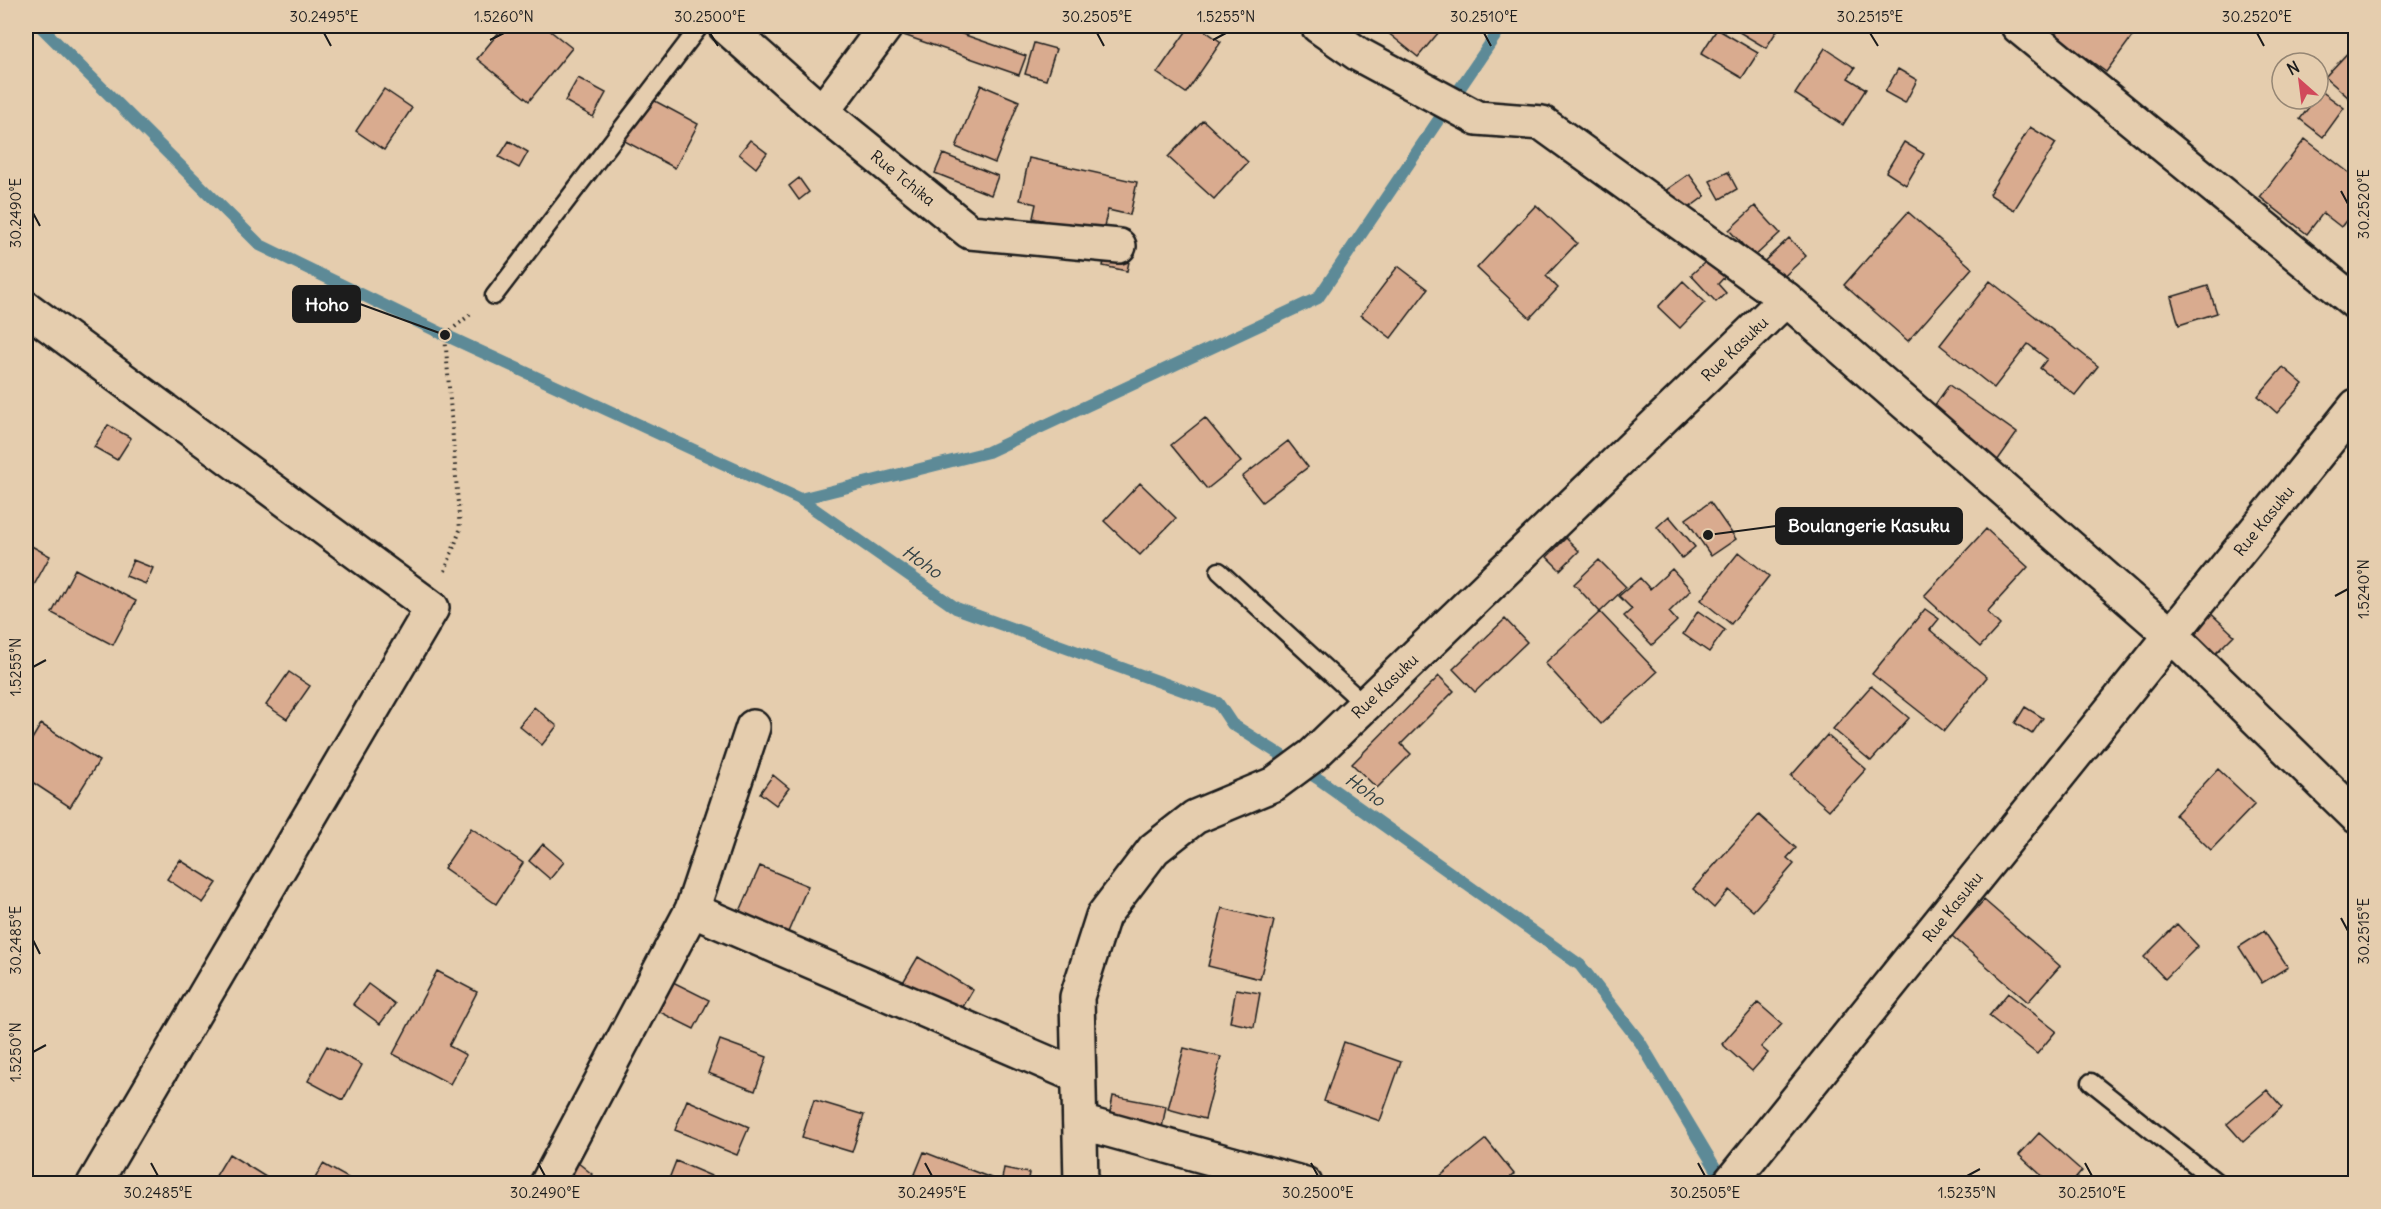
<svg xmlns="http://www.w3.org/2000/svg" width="2381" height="1209" viewBox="0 0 2381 1209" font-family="Delius,sans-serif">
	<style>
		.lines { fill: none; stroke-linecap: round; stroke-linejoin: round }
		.stream { stroke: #5d8a97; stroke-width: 12 }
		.building { fill: #d9ab8f; stroke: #1c1c1c; stroke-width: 1.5 }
		.lane-casing { stroke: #1c1c1c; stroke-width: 21 }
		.street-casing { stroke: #1c1c1c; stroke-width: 38 }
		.path { stroke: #1c1c1c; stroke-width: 4; stroke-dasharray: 1.5 4.5; stroke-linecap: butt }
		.lane { stroke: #e5cdae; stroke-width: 16 }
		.street { stroke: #e5cdae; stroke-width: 33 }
		.ticks { fill: none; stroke: #1c1c1c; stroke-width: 2 }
		.labels { text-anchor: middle; stroke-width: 5; stroke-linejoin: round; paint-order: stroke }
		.street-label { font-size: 16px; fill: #1c1c1c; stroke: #e5cdae }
		.water-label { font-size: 18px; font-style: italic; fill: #324145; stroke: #e5cdae }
		.leader { fill: none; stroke: #1c1c1c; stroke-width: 2 }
		.callout-dot { fill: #1c1c1c; stroke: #e5cdae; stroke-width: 2 }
		.callout { fill: #1c1c1c; stroke: #1c1c1c; stroke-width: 2 }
		.callout-label { font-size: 18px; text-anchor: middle; font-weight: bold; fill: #fff }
		.neatline { fill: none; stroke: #1c1c1c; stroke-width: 2 }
		.ticks-label { font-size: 15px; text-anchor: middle; fill: #1c1c1c }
	</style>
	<rect width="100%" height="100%" fill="#e5cdae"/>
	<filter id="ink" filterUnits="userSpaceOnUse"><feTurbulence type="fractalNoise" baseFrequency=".0167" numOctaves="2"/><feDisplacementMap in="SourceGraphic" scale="12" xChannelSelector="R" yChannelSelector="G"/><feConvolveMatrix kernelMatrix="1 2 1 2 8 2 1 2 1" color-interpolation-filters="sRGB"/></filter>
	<g filter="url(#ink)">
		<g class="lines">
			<path class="stream" d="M40 26 260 245 445 335 800 499 956 608 1218 703 1232 724 1320 780 1580 965 1640 1042 1725 1184
				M800 499 988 452 1318 298 1502 26"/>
		</g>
		<path class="building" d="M504 26H526L530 29 533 26H544L572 48 529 101 477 59Z
			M894 26H939L1026 56 1019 75 892 31Z
			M1190 26H1198L1221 42 1186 93 1157 73Z
			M1384 26H1444L1418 57 1382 28Z
			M1729 26H1780L1766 48Z
			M2050 26H2122L2134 34 2106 72 2047 29Z
			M2165 26H2183L2177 34Z
			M1717 29 1758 53 1742 78 1701 54Z
			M1034 43 1056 49 1046 80 1025 74Z
			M2356 44V104L2325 77Z
			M1825 48 1855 68 1848 78 1866 89 1843 125 1795 94Z
			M1898 69 1917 80 1905 103 1885 92Z
			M578 78 606 93 593 117 565 101Z
			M981 85 1019 101 995 163 956 147Z
			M384 89 412 108 384 150 356 131Z
			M2321 91 2344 108 2323 137 2300 119 2315 99H2318Z
			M642 94 698 124 675 168 619 138Z
			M1203 120 1248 162 1214 199 1168 157Z
			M2030 127 2056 143 2014 210 1989 194Z
			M2305 139 2356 178V208L2341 227 2323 213 2307 234 2260 197Z
			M750 140 767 153 756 168 739 154Z
			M509 141 528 152 519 168 499 157Z
			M1904 142 1924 154 1906 185 1886 172Z
			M943 154 998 176 991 195 935 173Z
			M1029 158 1137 182 1130 215 1108 210 1102 234 1033 218 1036 204 1020 200Z
			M1728 172 1737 189 1720 199 1710 181Z
			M1689 174 1705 196 1682 213 1665 191Z
			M799 178 809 192 799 200 789 186Z
			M1536 205 1577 243 1546 276 1558 288 1530 318 1477 268Z
			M1755 206 1780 233 1754 257 1729 230Z
			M1908 212 1972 268 1908 341 1844 285Z
			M1789 238 1806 256 1774 286 1757 268Z
			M1108 243 1132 248 1127 271 1103 266Z
			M1716 252 1732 269 1718 284 1726 293 1716 302 1691 275Z
			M1398 266 1428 289 1391 338 1361 315Z
			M1683 281 1705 302 1680 328 1658 307Z
			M1990 281 2098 366 2075 395 2040 368 2047 359 2028 344 1994 388 1940 345Z
			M2208 286 2217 313 2179 325 2171 297Z
			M2283 367 2303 384 2277 413 2258 396Z
			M1949 385 2017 433 1995 464 1927 416Z
			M1205 418 1241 462 1207 489 1171 445Z
			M108 425 131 438 117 460 94 447Z
			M1288 441 1308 467 1262 502 1242 477Z
			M1140 483 1176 518 1140 555 1104 521Z
			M1710 502 1736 539 1711 556 1686 519Z
			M1669 516 1695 547 1682 558 1657 527Z
			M1986 529 2028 567 1987 612 2000 625 1980 647 1924 596Z
			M1566 538 1579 551 1560 570 1547 557Z
			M26 543 50 556 28 596 26 595Z
			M1739 552 1769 576 1731 624 1701 600Z
			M133 560 153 568 146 584 126 576Z
			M1599 560 1626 587 1600 612 1574 584Z
			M75 569 136 601 113 645 52 613Z
			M1672 569 1691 590 1669 612 1677 621 1652 645 1624 616 1632 609 1619 596 1640 578 1650 589Z
			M1925 609 1939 619 1930 630 1987 677 1944 731 1872 674Z
			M2206 609 2234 635 2213 656 2186 631Z
			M1698 611 1725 630 1709 652 1683 634Z
			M1600 612 1657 672 1601 724 1545 663Z
			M1505 619 1527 642 1475 692 1453 669Z
			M289 672 310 686 287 719 266 705Z
			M1439 676 1454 691 1401 744 1411 754 1377 788 1352 764Z
			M1871 686 1909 718 1871 761 1833 729Z
			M534 707 557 726 542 745 519 726Z
			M2025 707 2043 718 2032 734 2015 723Z
			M41 724 99 761 70 807 26 778V749Z
			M1827 735 1866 769 1829 810 1791 776Z
			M2218 769 2255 804 2211 850 2175 815Z
			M773 775 789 788 776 805 760 793Z
			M1759 815 1796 848 1787 858 1794 864 1753 911 1729 890 1714 908 1693 889Z
			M471 828 523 863 496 904 444 868Z
			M543 844 564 862 550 879 529 861Z
			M180 860 217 883 203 903 167 879Z
			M760 866 808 886 785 939 737 918Z
			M1984 900 2060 966 2028 1002 1952 936Z
			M26 904 32 909 26 917Z
			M1222 908 1274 921 1260 979 1208 966Z
			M2177 924 2198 946 2165 979 2144 957Z
			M2264 931 2288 967 2262 983 2239 947Z
			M918 957 973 990 951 1027 896 994Z
			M437 971 477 992 449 1046 466 1055 450 1084 393 1054Z
			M657 974 709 1000 694 1029 642 1003Z
			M368 984 395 1004 380 1024 353 1004Z
			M1236 989 1260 993 1254 1027 1230 1022Z
			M2008 993 2056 1031 2037 1054 1989 1016Z
			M1758 1003 1782 1024 1761 1047 1768 1053 1752 1071 1722 1044Z
			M720 1040 767 1057 755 1091 708 1073Z
			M1344 1042 1401 1062 1380 1121 1324 1101Z
			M327 1046 362 1065 343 1100 308 1081Z
			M1184 1048 1221 1057 1205 1119 1168 1109Z
			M2267 1090 2282 1107 2243 1142 2227 1124Z
			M1113 1096 1166 1106 1162 1128 1109 1118Z
			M687 1100 749 1127 737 1155 675 1130Z
			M814 1100 864 1115 852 1152 802 1137Z
			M2039 1133 2082 1171 2071 1184H2051L2019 1155Z
			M1486 1139 1514 1174 1503 1184H1434L1433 1182Z
			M924 1152 991 1178 988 1184H911Z
			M229 1154 277 1184H211Z
			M572 1158 592 1174 584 1184H558Z
			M676 1161 730 1184H667Z
			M323 1164 350 1179 348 1184H312Z
			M1004 1168 1029 1173 1027 1184H1001Z"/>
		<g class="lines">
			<defs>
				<path id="lane" d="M494 296 700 26
					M1219 571 1365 705
					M2091 1082 2219 1184"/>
				<g id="street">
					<path id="s1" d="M725 26 822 112 970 232 1119 246"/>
					<path d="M1318 26 1358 54 1477 118 1542 123 1786 299"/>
					<path d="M2018 26 2356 303"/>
					<path d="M822 112 886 26"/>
					<path d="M26 308 432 608 94 1184"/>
					<path d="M692 910 1078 1076"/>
					<path d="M1080 1122 1305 1184"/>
					<path d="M547 1184 692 910 753 727"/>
					<path id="s2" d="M1081 1184 1077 997 1103 916 1154 849 1195 817 1274 784 1313 755 1786 299 2172 636 2356 816"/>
					<path id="s3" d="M1729 1184 2356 406"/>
				</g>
			</defs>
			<use href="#lane" class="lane-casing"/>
			<use href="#street" class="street-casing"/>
			<path class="path" d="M445 571 460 530 445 335 472 313"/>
			<use href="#lane" class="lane"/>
			<use href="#street" class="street"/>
		</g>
	</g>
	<path class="ticks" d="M324 33 331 46M710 33 718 46M1097 33 1104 46M1484 33 1491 46M1870 33 1878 46M2257 33 2264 46M490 40 504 33M1213 40 1226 33M2341 191 2348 204M33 213 40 226M2335 596 2348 589M33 667 46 660M2341 918 2348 931M33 940 40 954M33 1052 46 1045M151 1163 158 1176M538 1163 545 1176M925 1163 932 1176M1311 1163 1318 1176M1698 1163 1705 1176M2085 1163 2092 1176M1967 1176 1980 1169"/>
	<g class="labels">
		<g class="street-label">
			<text dy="6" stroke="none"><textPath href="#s1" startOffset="234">Rue Tchika</textPath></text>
			<text dy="6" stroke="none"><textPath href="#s2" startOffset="1128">Rue Kasuku</textPath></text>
			<text dy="6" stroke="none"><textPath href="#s3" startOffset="852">Rue Kasuku</textPath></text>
			<text dy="6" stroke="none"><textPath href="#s2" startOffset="642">Rue Kasuku</textPath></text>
			<text dy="6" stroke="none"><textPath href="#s3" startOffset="356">Rue Kasuku</textPath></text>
		</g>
		<g class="water-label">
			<text transform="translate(922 562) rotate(35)" y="6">Hoho</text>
			<text transform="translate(1365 790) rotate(35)" y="6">Hoho</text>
		</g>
	</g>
	<path class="leader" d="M445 335L360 304M1708 535L1776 526"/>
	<g class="callout-dot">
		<circle cx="445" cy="335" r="6"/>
		<circle cx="1708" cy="535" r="6"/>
	</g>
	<g class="callout">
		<rect x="293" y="286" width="67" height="36" rx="6"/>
		<rect x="1776" y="508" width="186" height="36" rx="6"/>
	</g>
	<g class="callout-label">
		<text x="327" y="311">Hoho</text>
		<text x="1869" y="532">Boulangerie Kasuku</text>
	</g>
	<rect width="2381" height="1209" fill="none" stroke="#e5cdae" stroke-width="66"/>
	<g transform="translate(2300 81) rotate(332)"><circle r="28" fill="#e5cdae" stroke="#958674" stroke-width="1.5"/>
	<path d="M0-4.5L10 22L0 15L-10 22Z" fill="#d1495b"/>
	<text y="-9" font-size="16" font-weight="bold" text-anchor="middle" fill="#1c1c1c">N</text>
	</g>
	<rect x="33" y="33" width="2315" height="1143" class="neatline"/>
	<g class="ticks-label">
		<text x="324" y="22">30.2495°E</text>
		<text x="504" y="22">1.5260°N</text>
		<text x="710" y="22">30.2500°E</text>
		<text x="1097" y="22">30.2505°E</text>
		<text x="1226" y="22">1.5255°N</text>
		<text x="1484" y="22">30.2510°E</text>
		<text x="1870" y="22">30.2515°E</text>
		<text x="2257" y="22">30.2520°E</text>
		<text transform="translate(2364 204) rotate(-90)" y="5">30.2520°E</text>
		<text transform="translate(16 213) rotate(-90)" y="5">30.2490°E</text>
		<text transform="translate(2364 589) rotate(-90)" y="5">1.5240°N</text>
		<text transform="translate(16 667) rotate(-90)" y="5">1.5255°N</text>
		<text transform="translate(2364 931) rotate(-90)" y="5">30.2515°E</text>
		<text transform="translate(16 940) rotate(-90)" y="5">30.2485°E</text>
		<text transform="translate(16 1052) rotate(-90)" y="5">1.5250°N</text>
		<text x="158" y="1198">30.2485°E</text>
		<text x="545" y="1198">30.2490°E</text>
		<text x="932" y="1198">30.2495°E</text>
		<text x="1318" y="1198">30.2500°E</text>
		<text x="1705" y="1198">30.2505°E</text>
		<text x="1967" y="1198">1.5235°N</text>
		<text x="2092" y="1198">30.2510°E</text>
	</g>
</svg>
